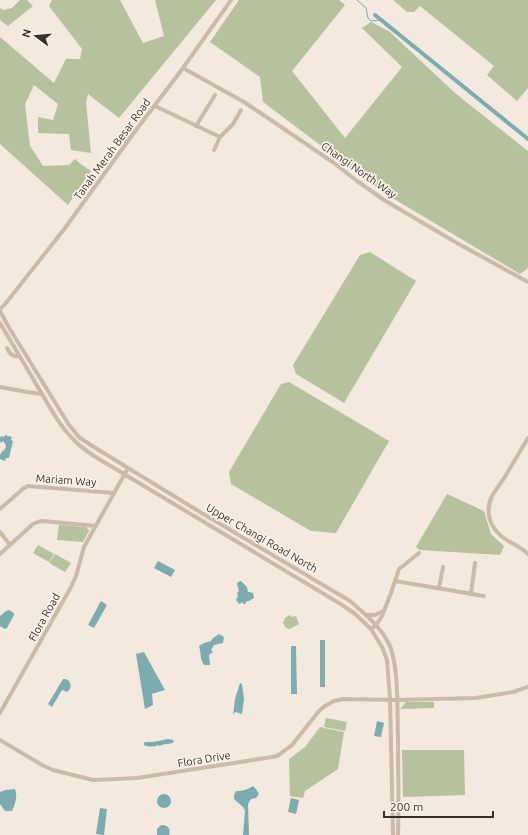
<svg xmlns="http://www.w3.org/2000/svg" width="528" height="835" viewBox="0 0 528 835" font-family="Ubuntu,sans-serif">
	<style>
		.green { fill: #b5c29d }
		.water { fill: #7cacb0 }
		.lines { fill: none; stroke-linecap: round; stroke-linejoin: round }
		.stream { stroke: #7cacb0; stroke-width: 1 }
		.canal { stroke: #7cacb0; stroke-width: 4 }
		.minor { stroke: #cbbaa9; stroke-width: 4 }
		.labels { text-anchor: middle; stroke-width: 3.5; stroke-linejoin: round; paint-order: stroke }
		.street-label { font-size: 11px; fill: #382e29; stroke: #faf3ea }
	</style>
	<rect width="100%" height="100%" fill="#f3e9de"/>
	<path class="green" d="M20 0H27L33 6 8 26 0 20V8L3 10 12 8Z
		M52 0H120L143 43 164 36 155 0H216L119 118 88 94 86 102 91 153 71 150 69 134 38 133V117L53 120 58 104 34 85 25 104 30 146 43 166 69 165 75 159 82 165 91 171 68 205 0 144V37L54 83 66 59H80L82 49 49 6Z
		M239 0H339L345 5 292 71 345 138 402 67 362 28 371 22 390 32 455 93 528 151V268L520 274 384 193 263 102 260 77 210 42Z
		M393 0H528V88L517 101 487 75 494 66 420 6 414 12H407Z
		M370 252 416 281 344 403 296 374 293 365 360 255Z
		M289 382 389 441 336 533 311 531 231 484 229 472 281 384Z
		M447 494 484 511 491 534 504 546 500 555 420 550 416 547Z
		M59 525 86 527 89 530V531L83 542 57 540Z
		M38 545 54 554 49 562 33 553Z
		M55 554 71 563 65 572 49 563Z
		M290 615 292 617 296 616 299 624 290 629 286 628 283 623 285 618Z
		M406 702H434V708L400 709Z
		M326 718 347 722 345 731 324 727Z
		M320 727 344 732 338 769 305 791 303 798 290 796 289 759 305 747Z
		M402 750H464L465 795 403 797Z"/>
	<path class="water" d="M5 435 12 437 11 440 13 441 9 458H6L5 461 0 459V455L3 450 4 451 6 446 4 442 2 441V443L0 442V438L1 436 4 437Z
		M158 561 175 570 171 577 154 568Z
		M241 581 247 587 248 592H250L253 593 254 598 249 601H247L245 604H243V602L239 604 236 600 238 596 237 593 239 591 237 584 238 582Z
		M101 601 107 605 94 628 88 625Z
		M9 610 14 613V615L7 628 5 629 0 626V616L6 611Z
		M219 634 224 637 223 643 214 645 211 650 213 652 209 655 210 665H204C200 660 201 652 199 646L204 643 211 641 213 638Z
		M320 640H325V687H320Z
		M291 646H296L297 694H291Z
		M144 652 165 690 152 694 153 705 145 709 136 654Z
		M63 679C69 678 72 684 70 689L67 692 62 690 52 707 48 704Z
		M240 683 242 684 244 699 242 714 235 712 233 715 235 699Z
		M377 721 384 723 381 737 374 736Z
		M168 739 173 740 174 742C169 745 164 743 160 746L158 745C154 747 148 747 144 745V743L145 742H153Z
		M253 786 256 789 259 794 256 798 251 799 248 804 249 835H243L245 811 243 807 234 799V795L236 791C242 791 247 790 253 786Z
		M15 789C18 797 15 804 12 811H5L0 804V792L6 790Z
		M157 801a7 7 0 1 1 14 0a7 7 0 1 1-14 0Z
		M291 798 299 800 296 814 288 812Z
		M100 808 107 809 104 835 96 834Z
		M162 825C168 825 171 829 169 835H157V829L160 826Z"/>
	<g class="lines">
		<path class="stream" d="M357 0 366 8 368 18 371 21 380 20"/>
		<path class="canal" d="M375 15 528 139"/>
		<path class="minor" d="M183 68 244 102 268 118 334 163 357 181 384 200 457 243 528 282
			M155 106 220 137
			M196 126 215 95
			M214 150 220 137 233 124 241 110
			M0 309 6 303 65 228 133 134 183 68 231 0
			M0 311 8 326 69 425 79 437 89 444 200 512 350 601C365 614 381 627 390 646 399 669 397 711 398 737 398 770 399 802 398 835
			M0 323C14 347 28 370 42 394 52 411 61 428 76 442 89 455 108 464 124 474L339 603 354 613 371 629 382 647 387 660 390 699 393 835
			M7 348C10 354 12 357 19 356
			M0 387 27 392 42 394
			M528 438C521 450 513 463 506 475 502 482 496 489 492 496 486 508 488 523 498 533 506 542 519 545 528 554
			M0 509 24 488 28 486 114 493
			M0 532 10 545
			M0 554 33 524 38 522 42 521 96 526
			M395 581 484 596
			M439 588 443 567
			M471 594 475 563
			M367 615H375L383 611
			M371 629 376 625 382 616 391 593 399 569 419 553
			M0 713 71 587 76 576 84 547 128 468
			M0 740 42 765 53 770 93 780 137 778 266 758 277 756 284 751 292 745 319 711 325 706 334 701 343 699 397 700 476 698 513 692 528 687"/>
	</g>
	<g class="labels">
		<g class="street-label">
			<text transform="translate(112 149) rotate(-54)" y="4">Tanah Merah Besar Road</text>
			<text transform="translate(359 170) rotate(35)" y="4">Changi North Way</text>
			<text transform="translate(66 480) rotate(4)" y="4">Mariam Way</text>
			<text transform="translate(262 538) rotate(30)" y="4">Upper Changi Road North</text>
			<text transform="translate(44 617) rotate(-61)" y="4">Flora Road</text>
			<text transform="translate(204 759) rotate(-9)" y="4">Flora Drive</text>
		</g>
	</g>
	<g transform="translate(36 36) rotate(286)" stroke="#faf3ea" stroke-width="3" paint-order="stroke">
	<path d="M0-3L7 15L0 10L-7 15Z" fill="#382e29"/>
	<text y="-6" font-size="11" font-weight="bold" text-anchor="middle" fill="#382e29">N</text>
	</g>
	<path d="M384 811v6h109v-6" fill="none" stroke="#382e29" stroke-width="2"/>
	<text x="390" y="811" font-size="12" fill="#382e29" stroke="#faf3ea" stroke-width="3" paint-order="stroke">200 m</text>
</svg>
